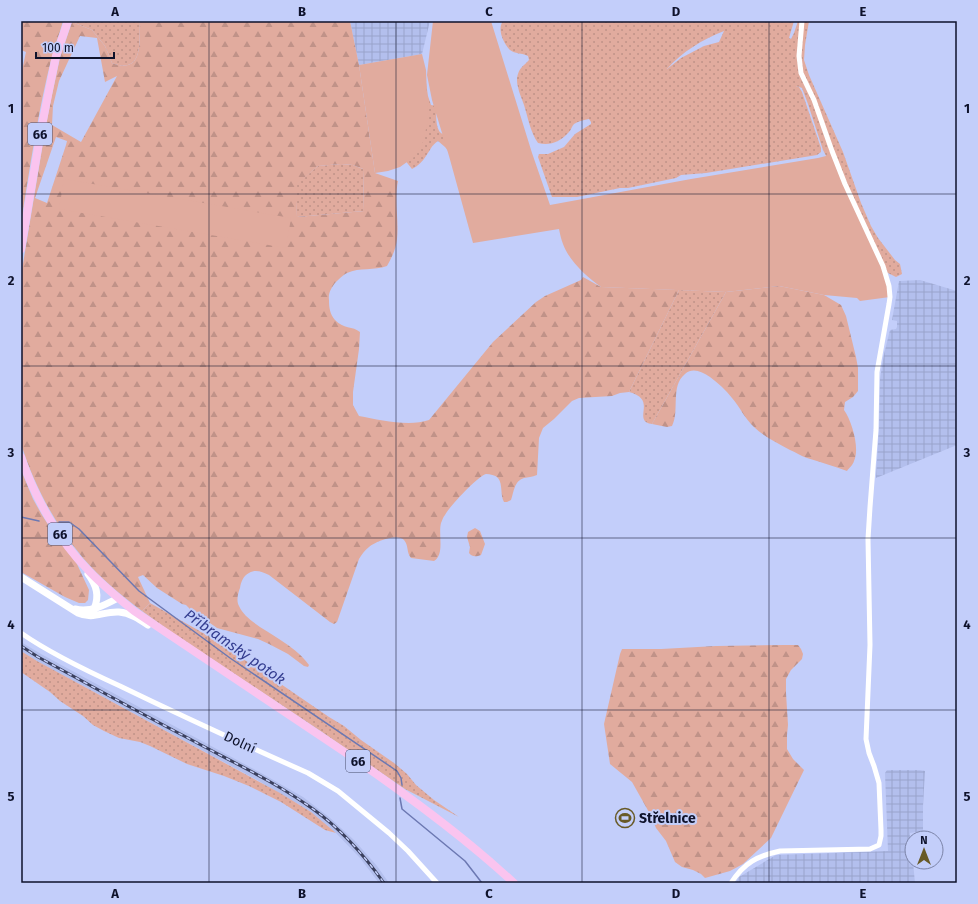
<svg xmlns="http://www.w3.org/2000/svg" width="978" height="904" viewBox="0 0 978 904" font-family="'Fira Sans',sans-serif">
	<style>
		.built { fill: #b3bfed }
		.industrial { fill: url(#industrial-grid) }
		.grass { fill: url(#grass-dots); fill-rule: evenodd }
		.forest { fill: url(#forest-firs); fill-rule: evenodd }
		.garden { fill: #e1ab9e }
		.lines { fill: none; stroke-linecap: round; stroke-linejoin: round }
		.stream { stroke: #6c78b2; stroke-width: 1.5 }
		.street { stroke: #fff; stroke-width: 5 }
		.secondary { stroke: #fff; stroke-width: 7 }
		.primary { stroke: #fac4ef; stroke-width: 8 }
		.rail-casing { stroke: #3b405e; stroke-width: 3 }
		.rail { stroke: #c3cefa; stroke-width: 1.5; stroke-dasharray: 4.5; stroke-linecap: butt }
		.grid { fill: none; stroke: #0e122b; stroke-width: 1; stroke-opacity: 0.55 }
		.labels { text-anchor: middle; stroke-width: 4; stroke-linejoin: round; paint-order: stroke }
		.shield { fill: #c3cefa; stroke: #444a69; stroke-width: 1 }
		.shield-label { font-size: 13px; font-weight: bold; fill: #0e122b }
		.street-label { font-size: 14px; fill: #0e122b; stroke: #c3cefa }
		.poi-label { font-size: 14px; font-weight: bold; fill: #0e122b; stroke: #c3cefa; text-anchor: start }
		.water-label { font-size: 15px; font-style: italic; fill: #343d90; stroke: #c3cefa }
		.neatline { fill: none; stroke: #0e122b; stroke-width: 1.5 }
		.grid-label { font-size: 13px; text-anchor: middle; font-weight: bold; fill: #0e122b }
	</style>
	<defs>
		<pattern id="industrial-grid" width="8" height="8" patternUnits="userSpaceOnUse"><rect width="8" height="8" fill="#b3bfed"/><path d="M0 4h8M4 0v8" fill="none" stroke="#99a3cb"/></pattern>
		<pattern id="grass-dots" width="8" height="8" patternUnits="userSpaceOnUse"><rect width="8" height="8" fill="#e1ab9e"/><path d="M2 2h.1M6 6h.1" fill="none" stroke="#c09288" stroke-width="1.8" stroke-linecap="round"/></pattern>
		<pattern id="forest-firs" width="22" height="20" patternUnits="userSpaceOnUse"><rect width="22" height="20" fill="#e1ab9e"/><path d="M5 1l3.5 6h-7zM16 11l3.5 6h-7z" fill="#c09288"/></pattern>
	</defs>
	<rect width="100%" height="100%" fill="#c3cefa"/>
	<path class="built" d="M21 642 41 654 261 773 303 797 329 817 354 840 377 866 389 883H379L360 858 336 833 311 812 298 804 257 780 37 661 21 651Z"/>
	<path class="industrial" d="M350 21H430L422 54 359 65Z
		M920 280 957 291V445L876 478 879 425 880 379 884 354 890 330 896 329 897 327V321L892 320 899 281Z
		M887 770H920L925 771 923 806V831L910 833 911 848 912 853V862H913L915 883H736L739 877 776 855 888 851 885 773Z"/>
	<path class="grass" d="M73 21H140C139 42 144 75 112 63L105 46 92 30 72 22Z
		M503 21H794L789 38 791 39 794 33 798 21H809L805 45 804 60 809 75 843 152 861 203 871 226 878 238 895 260 900 264 902 274 896 277 878 268 840 183 823 150 808 104 802 88 797 86H796L799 87 802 92 821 148V152L817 155 706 173 681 175 676 178 628 188H620L577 197H552L538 157 539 154H548L564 147 575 134 591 124V122L589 119C584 120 579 121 574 124 572 126 571 130 569 132 560 142 550 146 538 143 530 132 528 117 524 105 522 99 519 93 518 87 517 84 517 81 517 78 519 67 523 67 529 60L528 56C522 53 515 54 510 50 503 43 497 29 503 21ZM724 31 719 42 704 46 681 58 667 69C682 52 703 39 724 31Z
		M425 76 428 96 431 105 437 106C436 112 435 128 441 133 443 135 448 136 450 137L449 152 445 147 438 141C431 146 431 149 426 156 423 161 418 166 412 169L404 159Z
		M341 164 353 165 363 169 364 211 297 217 295 185 318 166Z
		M679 290 726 292 652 424C651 424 647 423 646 422 637 415 655 399 629 392Z
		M150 603 205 634 272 678 329 717 344 726 361 740 394 763 407 774 416 785 434 800 459 817 405 789 322 732 167 629 142 611Z
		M21 651 37 661 280 793 311 812 336 833 325 830 281 802 249 786 224 776 187 764 150 746 140 742 119 738 104 731 93 725 83 716 60 701 50 692 21 672Z"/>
	<path class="forest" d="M21 21H63C60 33 55 44 52 56 38 111 30 167 21 223V75L26 52 21 50Z
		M140 21H350L359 65 375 173 398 181C394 200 399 220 397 239 396 249 392 257 387 266 374 271 360 267 347 273 343 275 339 279 335 283 331 288 328 294 329 300 329 308 330 314 335 320 343 329 353 326 360 332L359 349 353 392V405L359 416C380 420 409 427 429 420L493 342 536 302 545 296 581 280 583 277 601 287 679 290 629 392 620 393 612 396 579 398 572 401 554 419 543 428 539 438 537 475C532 477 528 477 524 478 514 481 514 492 511 500L507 502H504C500 495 503 484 498 478 495 475 490 474 486 474 478 476 449 507 445 515 443 517 442 521 441 523 438 535 445 554 434 561L411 558C406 552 409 546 404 540 398 533 376 541 369 547 365 550 362 554 359 559L337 622 334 624 330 622 269 575C262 572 256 569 249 573 243 576 241 582 240 588 238 593 236 601 239 606 245 620 266 630 279 639 290 646 301 654 309 665L308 667 304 666 288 654 269 644 258 639 217 628 210 623 195 616 190 612 189 608 186 605 182 604 157 588 143 575 138 577 150 603 142 611C121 595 100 578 83 558 54 523 35 487 21 444V276L45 131 52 95 60 58 72 22 92 30 105 46 112 63C144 75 139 42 140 21ZM80 36 97 38 105 82 117 76 81 142 52 125 53 106 59 81ZM56 137 67 141 66 145 47 203 35 198ZM341 164 353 165 363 169 364 211 297 217 296 185 318 166Z
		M779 286 824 295 841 305 846 316 856 357 858 368V391L853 397 845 402 844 410C852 421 860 449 854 461 853 465 849 468 847 471 834 466 820 462 807 458 801 456 795 452 790 450 778 443 764 437 754 427 745 419 740 407 732 398 726 390 718 383 710 377 702 372 693 367 685 374 670 386 680 411 672 426L667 427 652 424 726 292Z
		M21 470 33 499 42 515 54 534 77 564 89 590 88 600 85 603H79L65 597 21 572Z
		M475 528 480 531 485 544 481 555C476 557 472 557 469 553L470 547 467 537 468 532Z
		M785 645H798L801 649 803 654 802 659 791 670 786 679V693L788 725 787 735V749L793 759 804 770 771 838 743 864 730 871 705 878 701 874 693 870 682 867 675 862 666 841 656 828 650 814 632 782 610 764 604 724 620 654 622 649H661L716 646Z"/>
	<path class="garden" d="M433 21H491L532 153 550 205 691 179 818 158 826 156 832 151 883 266 890 297 860 301 857 298 824 295 779 286 726 292 601 287C587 277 569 261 563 244 561 239 560 234 559 229L473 243 449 156 432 100 427 75Z
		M422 54 426 70 428 120 423 142 414 157 400 167 388 171 375 173 359 65Z
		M64 179 291 218 286 248 59 209Z"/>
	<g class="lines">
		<path class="stream" d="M21 517 39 521
			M59 522H69L79 529 139 591 230 658 397 771 401 778 402 785
			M400 798 402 809 465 861 482 883"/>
		<path class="street" d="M21 633C51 654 87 671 120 686 182 716 245 745 308 773L338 791 389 833 408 851 437 883
			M731 883C744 863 757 856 780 851L870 849 879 845 881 836V830L879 783 874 766 869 753 866 739 870 645 868 539 870 507 876 430 877 372 889 304 890 297 889 286 883 266 845 184 832 151 814 100 801 73 799 56 802 21"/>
		<path class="secondary" d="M88 574C96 585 100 595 94 609
			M21 577 78 613C94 620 103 611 119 612 130 613 139 619 148 625
			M75 609C90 613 105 605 118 598"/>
		<path class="primary" d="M21 249 41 130 48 95 56 56 68 21
			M21 457C34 496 59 541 88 570 102 585 118 598 134 611 204 658 274 704 343 751 403 792 461 834 514 883"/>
		<defs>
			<path id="rail" d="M21 646 38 657C88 684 138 712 188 738 230 761 274 781 313 809 341 829 364 855 384 883"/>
		</defs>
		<use href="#rail" class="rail-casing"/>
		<use href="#rail" class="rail"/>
	</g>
	<path class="grid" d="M209 21V883M396 21V883M582 21V883M769 21V883M21 194H957M21 366H957M21 538H957M21 710H957"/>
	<defs>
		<symbol id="stadium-ring" viewBox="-11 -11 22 22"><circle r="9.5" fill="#c3cefa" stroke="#685a27" stroke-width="1.5"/><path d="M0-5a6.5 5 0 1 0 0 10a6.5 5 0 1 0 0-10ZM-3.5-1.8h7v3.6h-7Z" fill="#685a27"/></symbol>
	</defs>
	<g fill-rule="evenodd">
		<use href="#stadium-ring" x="614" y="807" width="22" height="22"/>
	</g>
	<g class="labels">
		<g class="shield">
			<rect x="28" y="123" width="24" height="22" rx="3"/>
			<rect x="48" y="523" width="24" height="22" rx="3"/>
			<rect x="346" y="750" width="24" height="22" rx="3"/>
		</g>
		<g class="shield-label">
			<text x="40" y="139">66</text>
			<text x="60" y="539">66</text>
			<text x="358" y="766">66</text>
		</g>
		<g class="street-label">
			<text transform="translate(240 742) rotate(25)" y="5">Dolní</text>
		</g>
		<g class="poi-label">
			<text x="639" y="823">Střelnice</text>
		</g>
		<g class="water-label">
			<text transform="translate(235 647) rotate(35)" y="5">Příbramský potok</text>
		</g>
	</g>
	<rect width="978" height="904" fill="none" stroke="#c3cefa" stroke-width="44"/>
	<g transform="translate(924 850)"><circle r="19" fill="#c3cefa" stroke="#7b83a7"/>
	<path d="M0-3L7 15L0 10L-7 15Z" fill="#685a27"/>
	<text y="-6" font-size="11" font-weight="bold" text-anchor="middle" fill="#0e122b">N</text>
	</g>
	<path d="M36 52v6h78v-6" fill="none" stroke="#0e122b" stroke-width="2"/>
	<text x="42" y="52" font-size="12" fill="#0e122b" stroke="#c3cefa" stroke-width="3" paint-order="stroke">100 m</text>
	<rect x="22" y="22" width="934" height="860" class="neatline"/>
	<g class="grid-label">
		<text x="115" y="16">A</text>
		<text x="302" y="16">B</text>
		<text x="489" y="16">C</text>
		<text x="676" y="16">D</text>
		<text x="863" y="16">E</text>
		<text x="11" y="113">1</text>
		<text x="967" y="113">1</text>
		<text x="11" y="285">2</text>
		<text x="967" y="285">2</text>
		<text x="11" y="457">3</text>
		<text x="967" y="457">3</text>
		<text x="11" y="629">4</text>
		<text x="967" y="629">4</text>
		<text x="11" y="801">5</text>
		<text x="967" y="801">5</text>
		<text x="115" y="898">A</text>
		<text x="302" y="898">B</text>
		<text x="489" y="898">C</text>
		<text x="676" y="898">D</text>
		<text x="863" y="898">E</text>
	</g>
</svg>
